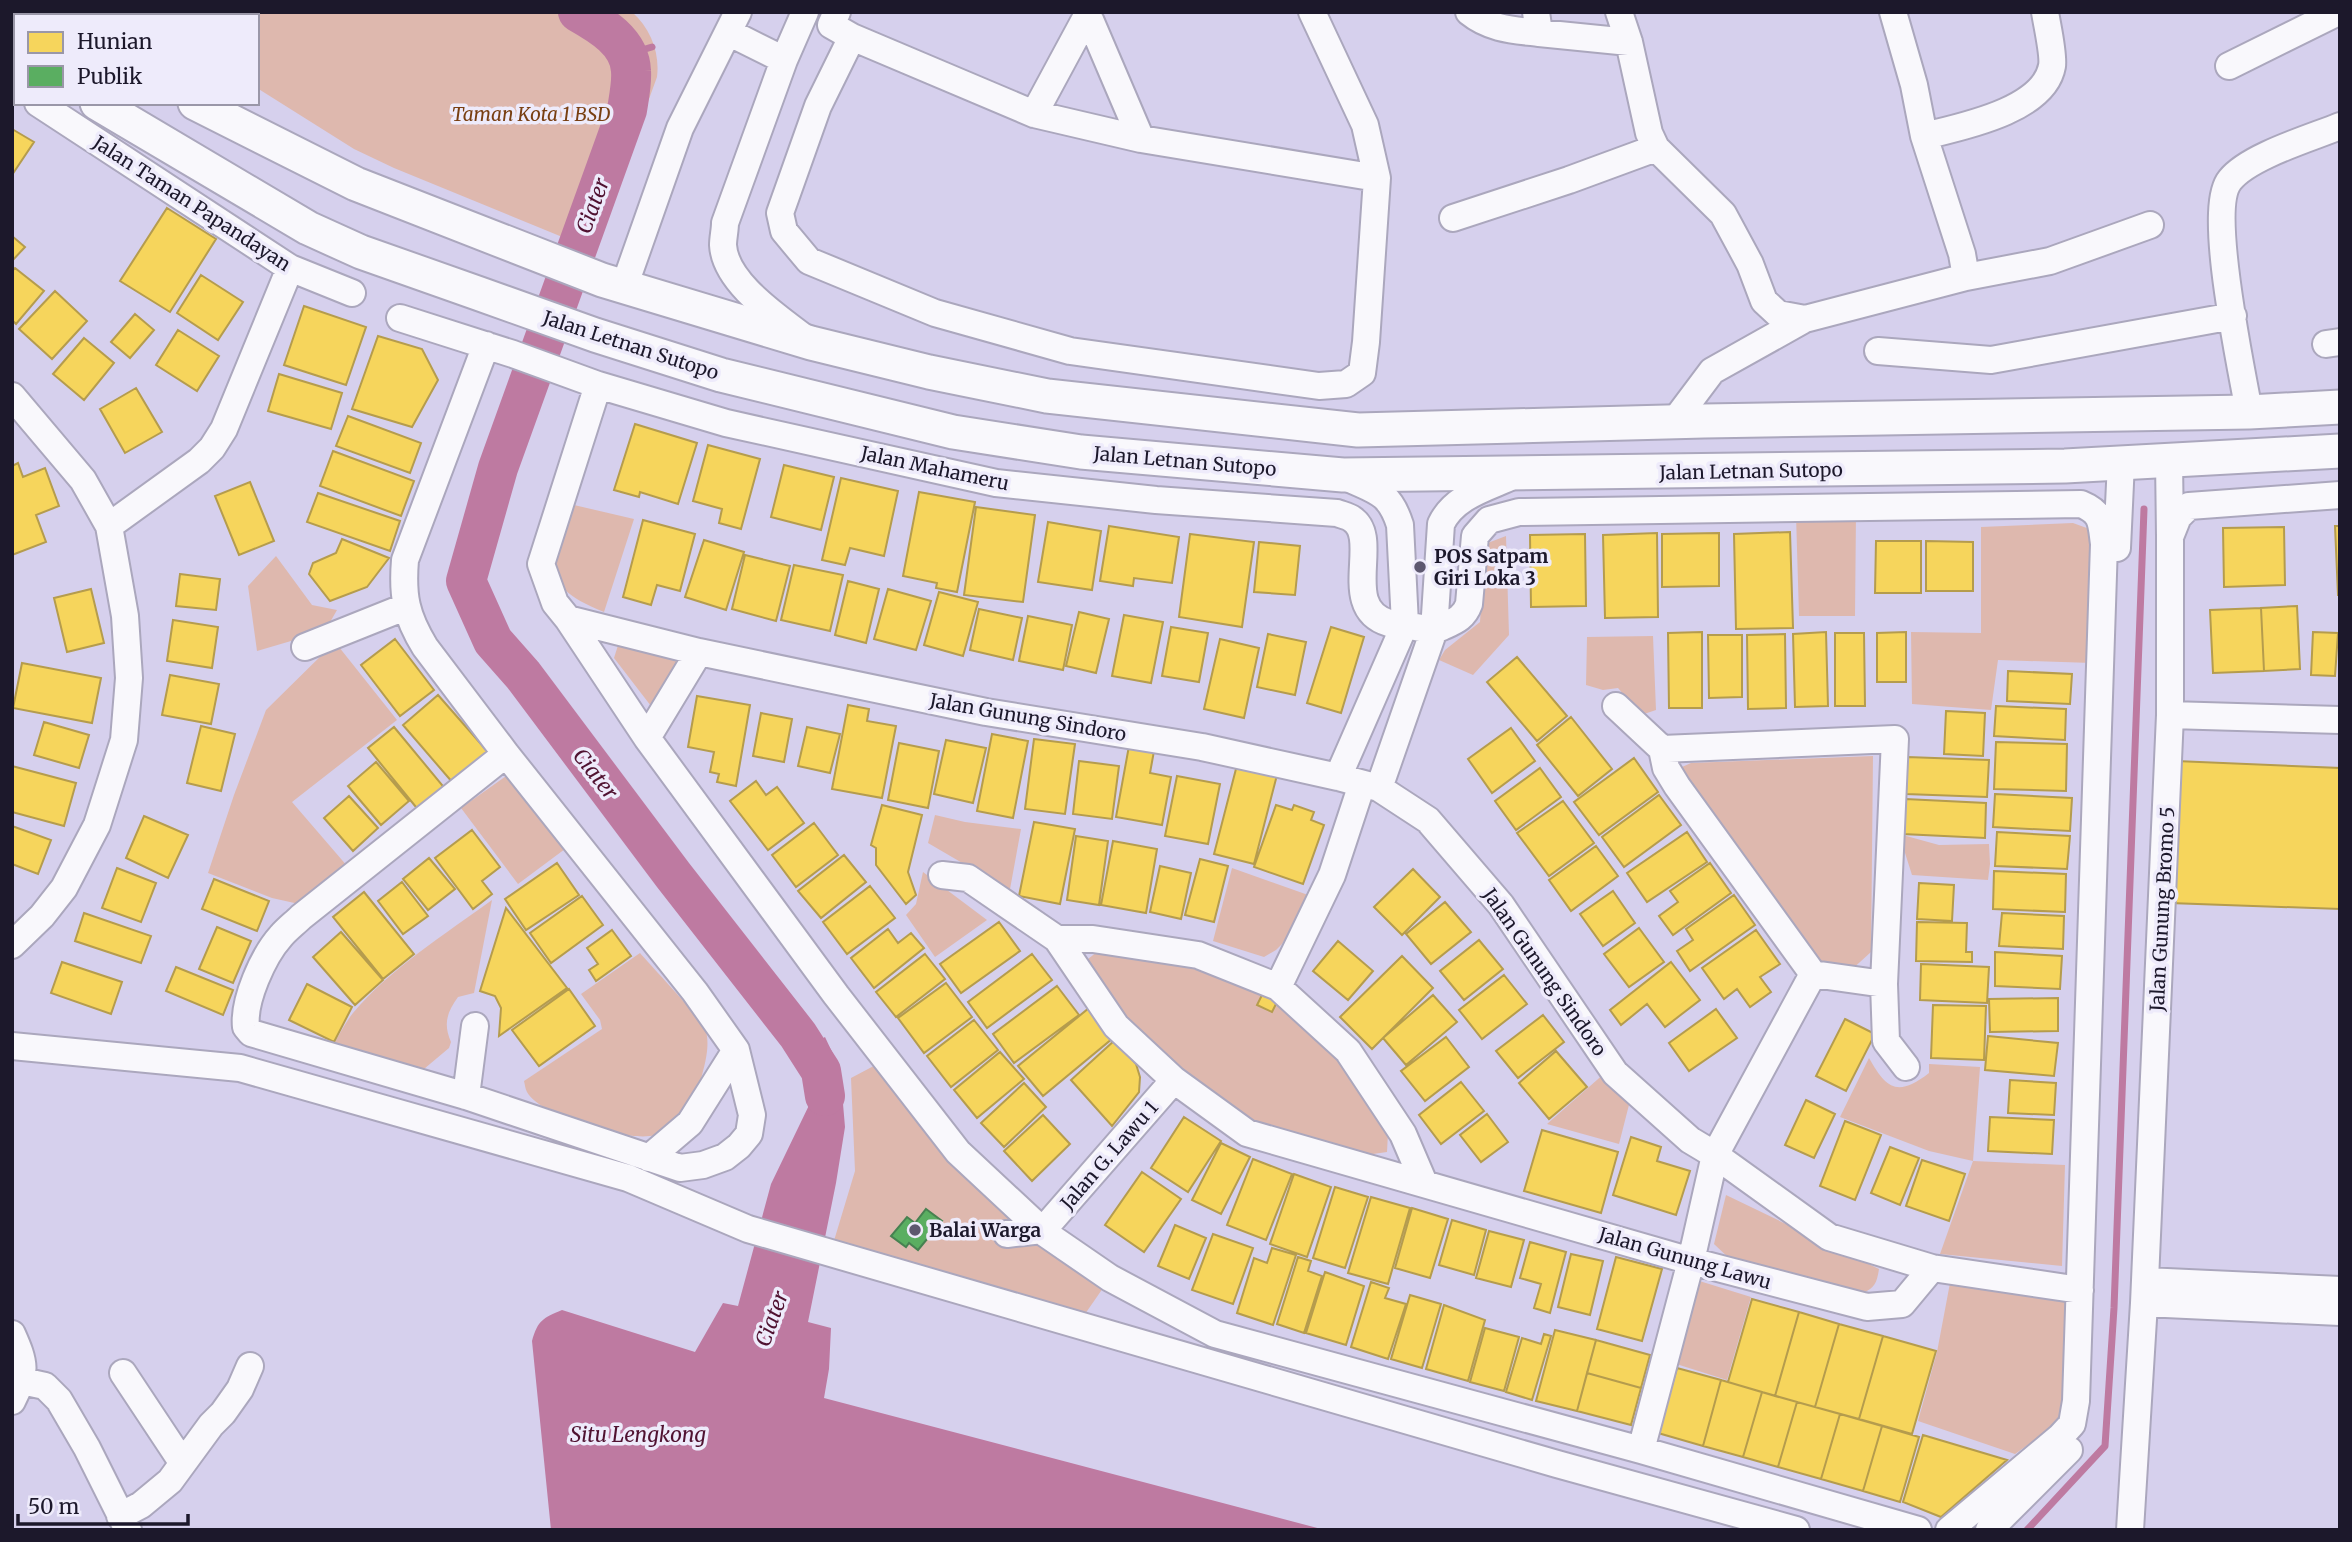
<svg xmlns="http://www.w3.org/2000/svg" width="2352" height="1542" viewBox="0 0 2352 1542" font-family="Merriweather,serif">
	<style>
		.green { fill: #deb8ae }
		.water { fill: #be7aa1 }
		.homes { fill: #f6d55c; stroke: #b59c4d; stroke-width: 2 }
		.public { fill: #5aae61; stroke: #478151; stroke-width: 2 }
		.lines { fill: none; stroke-linecap: round; stroke-linejoin: round }
		.stream { stroke: #be7aa1; stroke-width: 7 }
		.river { stroke: #be7aa1; stroke-width: 40 }
		.minor-casing { stroke: #aba7bd; stroke-width: 30 }
		.major-casing { stroke: #aba7bd; stroke-width: 37 }
		.minor { stroke: #f9f8fc; stroke-width: 26 }
		.major { stroke: #f9f8fc; stroke-width: 33 }
		.poi-dot { fill: #5d586f; stroke: #eeebfb; stroke-width: 2.5 }
		.labels { text-anchor: middle; stroke-width: 7; stroke-linejoin: round; paint-order: stroke }
		.park-label { font-size: 19px; font-style: italic; fill: #783f12; stroke: #eeebfb }
		.street-label { font-size: 19px; fill: #1c182b; stroke: #eeebfb }
		.poi-label { font-size: 19px; font-weight: bold; fill: #1c182b; stroke: #eeebfb; text-anchor: start }
		.water-label { font-size: 21px; font-style: italic; fill: #501231; stroke: #eeebfb }
	</style>
	<rect width="100%" height="100%" fill="#d6d0ed"/>
	<path class="green" d="M136 12H632C651 29 660 53 657 77L594 250 394 168 354 149 257 88V16H142Z
		M574 505 634 519 604 612C536 585 551 562 574 505Z
		M1856 513 1855 616H1799L1796 515Z
		M2073 523 2095 531 2092 663 1998 660 1991 710 1912 704 1911 632 1981 633V527Z
		M1506 536 1509 635 1473 675 1439 660 1445 650 1480 622 1485 544Z
		M276 556 312 605 337 610 325 631 257 651 248 586Z
		M1653 636 1656 710 1641 715 1618 688 1603 690 1586 685 1587 637Z
		M620 639 688 657 661 719 614 658Z
		M335 642 397 720 292 802 348 867 299 904 272 898 208 873 234 795 266 710Z
		M1873 756 1871 952 1849 972 1816 965 1684 780 1682 767 1691 763Z
		M509 774 565 849 518 884 461 808Z
		M935 815 965 822 1021 829 1008 900 964 864 928 843Z
		M1899 834 1939 845 1989 844 1990 864 1988 880 1912 875Z
		M1232 868 1311 896 1282 944 1276 950 1264 957 1213 941Z
		M923 872 987 920 935 957 906 915 916 904Z
		M492 900 474 993 458 997C447 1012 443 1024 451 1042L449 1048 418 1074 330 1050C338 1038 344 1024 353 1013 391 968 444 935 492 900Z
		M1133 945 1278 987 1348 1051 1388 1133 1387 1152 1366 1155 1247 1133 1174 1080 1087 973 1088 959 1102 948Z
		M640 953C651 966 703 1020 706 1031 710 1047 705 1064 701 1079 695 1100 679 1128 655 1135 629 1143 540 1116 527 1092 525 1088 525 1085 524 1081L602 1029 600 1020 581 994Z
		M1869 1058C1886 1088 1897 1098 1929 1073V1064L1980 1067 1973 1161 2065 1165 2062 1266 1940 1254 1973 1161 1929 1151 1840 1117Z
		M885 1060 1046 1234 1110 1278 1076 1327 833 1244 855 1171 851 1078Z
		M1606 1072 1631 1097 1619 1144 1547 1124Z
		M1726 1195 1879 1269C1877 1282 1875 1288 1863 1293L1731 1260 1714 1244Z
		M1693 1279 1751 1297 1727 1380 1670 1362Z
		M1950 1283 2070 1301 2063 1420 2015 1454 1918 1421 1937 1352Z"/>
	<path class="water" d="M825 1037 840 1069 845 1127 836 1183 808 1322 831 1328 829 1369 824 1398 1325 1530H551L532 1341C538 1320 543 1318 562 1310L695 1352 723 1303 738 1306 771 1184 813 1097 809 1071 795 1054Z"/>
	<path class="homes" d="M12 129 34 142 12 175Z
		M167 208 216 239 170 312 120 281Z
		M12 236 25 247 12 261Z
		M15 268 44 291 16 324 12 320V271Z
		M201 275 243 302 218 340 177 313Z
		M55 291 87 321 52 359 19 329Z
		M304 306 366 327 346 385 284 365Z
		M135 314 154 330 130 358 111 342Z
		M178 330 219 356 197 391 156 365Z
		M378 336 422 349 438 380 412 427 352 409Z
		M84 338 114 363 84 400 53 374Z
		M279 374 342 393 331 429 268 411Z
		M136 388 162 432 125 453 100 409Z
		M348 416 421 443 410 473 336 446Z
		M635 424 697 443 678 504 640 492 639 497 614 490Z
		M708 445 760 459 741 529 719 523 722 509 693 501Z
		M333 451 414 481 401 516 320 486Z
		M18 463 23 477 45 468 59 506 36 515 46 542 12 555V466Z
		M784 465 834 477 821 530 771 517Z
		M841 478 898 491 884 556 850 548 845 565 822 560Z
		M250 482 274 541 239 555 215 496Z
		M919 492 975 502 957 592 936 588 937 583 903 576Z
		M318 493 400 521 390 551 307 522Z
		M976 507 1035 515 1023 602 964 595Z
		M643 520 695 534 680 591 657 585 651 605 623 597Z
		M1048 522 1101 531 1092 590 1038 582Z
		M1109 526 1179 537 1172 583 1134 578 1133 586 1100 581Z
		M2335 526H2340V595H2338Z
		M2284 527 2285 585 2224 587 2223 528Z
		M1790 532 1793 628 1736 629 1734 534Z
		M1657 533 1658 617 1605 618 1603 535Z
		M1719 533V586L1662 587V534Z
		M1190 534 1254 542 1242 627 1179 617Z
		M1585 534 1586 606 1531 607 1530 535Z
		M342 539 389 558 367 587 330 601 309 574 313 563 336 553Z
		M704 540 744 552 726 610 685 597Z
		M1876 541H1921V593H1875Z
		M1926 541 1973 542V591H1926Z
		M1259 542 1300 546 1295 595 1254 592Z
		M745 555 790 566 776 621 732 609Z
		M794 565 843 575 830 631 781 620Z
		M180 574 220 579 216 610 176 606Z
		M848 581 879 589 866 643 835 635Z
		M91 589 104 643 67 652 54 598Z
		M888 589 931 601 916 650 874 639Z
		M939 592 978 602 963 656 924 645Z
		M2297 606 2300 669 2264 671 2261 608Z
		M2261 608 2264 671 2213 673 2210 610Z
		M979 609 1022 618 1013 660 970 650Z
		M1079 612 1109 619 1096 673 1066 666Z
		M1124 615 1163 622 1151 683 1112 676Z
		M1028 616 1072 625 1063 670 1019 661Z
		M173 620 218 627 212 668 167 661Z
		M1171 627 1208 633 1199 682 1162 676Z
		M1331 627 1364 637 1341 713 1307 703Z
		M1702 632V708H1669L1668 633Z
		M1826 632 1828 706 1795 707 1793 634Z
		M1906 632V682H1877V633Z
		M2313 632 2338 633 2335 676 2311 675Z
		M1835 633H1864L1865 706H1835Z
		M1268 634 1306 642 1295 695 1257 687Z
		M1785 634 1786 708 1748 709 1747 635Z
		M1708 635H1742V697L1709 698Z
		M395 639 434 690 400 716 361 665Z
		M1220 639 1259 648 1244 718 1204 709Z
		M1517 657 1567 716 1537 741 1487 682Z
		M22 663 101 678 92 723 13 708Z
		M2008 671 2072 674 2070 704 2007 701Z
		M170 675 219 684 211 724 162 715Z
		M438 695 488 752 453 783 403 725Z
		M697 696 750 705 736 786 717 782 719 774 710 772 714 752 688 747Z
		M848 705 869 709 867 721 896 726 882 798 832 789Z
		M1996 706 2066 709 2065 740 1994 736Z
		M1946 711 1985 713 1983 756 1944 754Z
		M761 713 792 719 784 762 753 756Z
		M1571 717 1612 769 1578 796 1537 745Z
		M44 722 89 735 79 768 34 755Z
		M201 726 235 734 221 791 187 783Z
		M394 727 447 791 420 812 368 748Z
		M807 727 840 734 830 773 798 766Z
		M1511 728 1535 761 1492 793 1468 759Z
		M992 734 1028 741 1013 818 977 811Z
		M1034 739 1075 744 1065 814 1025 809Z
		M946 740 986 748 973 803 934 794Z
		M1996 742 2067 744 2066 791 1994 789Z
		M899 743 939 751 928 808 888 800Z
		M1129 746 1154 751 1150 773 1171 777 1162 825 1116 817Z
		M1907 757 1989 760 1987 797 1906 794Z
		M1634 758 1658 792 1599 835 1574 802Z
		M1079 761 1119 766 1112 819 1073 814Z
		M2176 761 2340 768V909L2170 903Z
		M376 762 409 801 381 825 348 786Z
		M1237 765 1277 775 1254 864 1214 854Z
		M12 766 76 783 64 826 12 812Z
		M1540 768 1561 797 1516 830 1495 801Z
		M1177 776 1220 784 1208 844 1165 836Z
		M756 781 766 795 777 787 804 823 768 850 730 801Z
		M1995 794 2072 798 2070 831 1993 827Z
		M1659 795 1681 825 1624 867 1602 837Z
		M349 796 378 828 353 851 324 818Z
		M1905 799 1986 803 1985 838 1903 834Z
		M1563 801 1594 843 1549 876 1517 833Z
		M882 805 922 815 908 872 916 895 906 904 876 865V848L871 845Z
		M1276 805 1292 810 1294 805 1314 812 1311 820 1324 825 1303 884 1254 867Z
		M144 816 188 835 168 878 126 858Z
		M1034 822 1075 829 1060 904 1019 896Z
		M814 823 838 855 796 887 772 855Z
		M12 826 51 840 38 874 12 864Z
		M472 830 500 867 482 881 492 894 473 909 435 858Z
		M1687 832 1707 862 1647 902 1627 873Z
		M1997 832 2070 836 2067 869 1995 866Z
		M1076 836 1108 841 1099 905 1067 900Z
		M1113 841 1157 849 1146 913 1101 905Z
		M1596 846 1618 876 1571 911 1549 880Z
		M844 855 866 882 821 918 798 891Z
		M429 858 455 889 428 910 403 879Z
		M1200 859 1228 866 1214 922 1185 915Z
		M557 863 579 895 526 930 505 899Z
		M1710 863 1731 893 1673 935 1659 916 1678 902 1670 891Z
		M1160 866 1191 873 1181 919 1150 912Z
		M117 868 156 883 141 922 102 908Z
		M1413 869 1440 897 1402 935 1374 907Z
		M1994 871 2066 874 2065 912 1993 909Z
		M214 879 269 901 257 931 202 909Z
		M402 882 428 916 403 934 378 901Z
		M1919 883 1954 885 1952 921 1917 919Z
		M870 886 895 918 847 954 823 922Z
		M1613 891 1635 923 1603 946 1580 914Z
		M364 892 414 954 383 979 333 917Z
		M1734 895 1755 925 1690 971 1677 951 1693 940 1686 929Z
		M582 896 603 925 551 963 530 933Z
		M1445 902 1471 932 1431 964 1406 934Z
		M506 908 567 988 499 1036 501 1008 495 996 480 991Z
		M84 913 151 936 141 963 75 941Z
		M2002 913 2064 916 2063 949 1999 946Z
		M999 922 1020 951 961 993 940 964Z
		M1917 922 1967 923 1966 952H1972V962L1916 961Z
		M217 927 251 941 233 983 199 969Z
		M1639 928 1664 962 1629 987 1604 954Z
		M888 929 898 943 911 933 924 948 874 988 851 958Z
		M612 930 631 956 596 981 589 970 598 964 587 948Z
		M1756 930 1780 964 1760 977 1771 992 1750 1007 1737 989 1724 999 1702 968Z
		M341 932 383 980 355 1005 313 957Z
		M1479 940 1503 969 1464 1000 1440 971Z
		M1338 941 1373 971 1348 1000 1313 971Z
		M1995 952 2062 956 2060 989 1995 986Z
		M925 954 945 979 896 1017 876 992Z
		M1032 954 1052 980 987 1028 968 1002Z
		M1402 956 1433 988 1372 1049 1340 1017Z
		M62 962 122 982 111 1014 51 993Z
		M1671 962 1700 1000 1665 1027 1647 1004 1621 1025 1610 1010Z
		M1921 964 1989 967 1987 1003 1920 1000Z
		M176 967 233 990 223 1015 166 991Z
		M1504 975 1527 1004 1482 1039 1459 1010Z
		M946 983 972 1017 924 1053 898 1018Z
		M307 984 352 1007 334 1042 289 1020Z
		M1057 986 1079 1015 1014 1063 993 1034Z
		M569 989 595 1026 539 1066 512 1030Z
		M1265 989 1280 996 1272 1012 1257 1005Z
		M1433 995 1457 1022 1406 1065 1383 1038Z
		M2058 998V1031L1990 1032 1989 999Z
		M1933 1005 1986 1006 1984 1060 1931 1058Z
		M1089 1008 1113 1038 1043 1096 1018 1066Z
		M1716 1009 1737 1038 1689 1071 1669 1043Z
		M1543 1015 1564 1042 1518 1078 1496 1051Z
		M1845 1019 1875 1034 1846 1091 1816 1076Z
		M974 1020 998 1050 951 1087 927 1056Z
		M1988 1036 2058 1043 2054 1076 1985 1070Z
		M1446 1037 1469 1067 1425 1101 1401 1071Z
		M1115 1040 1136 1064 1140 1077 1139 1092 1112 1126 1071 1080Z
		M1556 1051 1587 1087 1549 1119 1519 1083Z
		M1000 1052 1024 1079 977 1118 954 1090Z
		M2010 1080 2056 1083 2054 1115 2008 1113Z
		M1461 1082 1484 1111 1441 1144 1419 1115Z
		M1024 1083 1046 1107 1004 1147 981 1123Z
		M1806 1100 1835 1114 1814 1158 1785 1145Z
		M1487 1114 1508 1142 1481 1162 1460 1135Z
		M1043 1115 1070 1144 1032 1181 1004 1151Z
		M1184 1117 1221 1141 1188 1192 1151 1168Z
		M1990 1117 2054 1120 2052 1154 1988 1151Z
		M1845 1121 1881 1135 1855 1200 1820 1186Z
		M1542 1130 1618 1152 1601 1213 1524 1191Z
		M1631 1137 1661 1147 1657 1161 1690 1171 1676 1215 1613 1195Z
		M1221 1143 1250 1157 1221 1214 1192 1200Z
		M1890 1147 1919 1158 1900 1205 1871 1193Z
		M1253 1159 1292 1174 1266 1240 1227 1225Z
		M1922 1160 1965 1174 1949 1221 1906 1206Z
		M1142 1172 1181 1199 1144 1252 1105 1225Z
		M1294 1174 1331 1187 1307 1257 1270 1244Z
		M1335 1187 1368 1197 1345 1268 1313 1258Z
		M1371 1197 1410 1208 1388 1284 1348 1273Z
		M1412 1208 1448 1219 1430 1278 1395 1268Z
		M1452 1220 1486 1230 1474 1275 1439 1265Z
		M1175 1225 1206 1238 1189 1279 1158 1266Z
		M1489 1231 1524 1240 1511 1287 1476 1278Z
		M1213 1234 1253 1248 1233 1304 1192 1290Z
		M1530 1242 1566 1252 1550 1313 1534 1308 1541 1284 1520 1278Z
		M1272 1248 1296 1255 1273 1325 1237 1313 1254 1258 1267 1263Z
		M1571 1254 1603 1261 1590 1315 1558 1307Z
		M1298 1257 1311 1261 1308 1271 1322 1276 1304 1333 1277 1324Z
		M1616 1257 1662 1269 1642 1341 1597 1329Z
		M1325 1272 1364 1286 1346 1345 1306 1333Z
		M1371 1282 1389 1288 1385 1298 1406 1304 1388 1359 1351 1347Z
		M1410 1295 1441 1304 1422 1368 1391 1359Z
		M1752 1299 1799 1312 1775 1396 1728 1382Z
		M1444 1305 1485 1320 1468 1381 1426 1369Z
		M1799 1312 1839 1324 1815 1407 1775 1396Z
		M1839 1324 1883 1336 1859 1419 1815 1407Z
		M1485 1328 1519 1337 1504 1391 1470 1382Z
		M1555 1330 1596 1340 1577 1411 1536 1401Z
		M1544 1334 1551 1336 1532 1400 1506 1392 1522 1338 1541 1344Z
		M1883 1336 1936 1351 1912 1434 1859 1419Z
		M1596 1340 1650 1355 1641 1388 1587 1373Z
		M1677 1368 1721 1380 1703 1446 1658 1433Z
		M1587 1373 1641 1388 1631 1425 1577 1411Z
		M1721 1380 1762 1392 1743 1457 1703 1446Z
		M1762 1392 1797 1402 1778 1467 1743 1457Z
		M1797 1402 1840 1414 1821 1479 1778 1467Z
		M1840 1414 1882 1426 1863 1491 1821 1479Z
		M1882 1426 1919 1437 1900 1502 1863 1491Z
		M1923 1435 2007 1460 1941 1517 1903 1502Z"/>
	<path class="public" d="M926 1209 942 1221 918 1250 909 1243 906 1247 891 1236 907 1217 915 1223Z"/>
	<g class="lines">
		<path class="stream" d="M628 54 652 47
			M2027 1530 2105 1446 2114 1308 2144 509"/>
		<path class="river" d="M578 12C601 25 630 42 631 71 632 83 629 97 627 110L498 468 466 581 493 641 523 675 673 875 798 1035 821 1071 825 1096"/>
		<defs>
			<path id="minor" d="M837 12 831 25 852 37
				M1312 12 1365 125 1377 178 1366 342 1362 373 1346 384 1319 386 1070 351 935 313 809 261 784 231 780 213 818 106 852 37 1034 114 1141 139 1377 178
				M1469 12C1490 29 1513 30 1539 33L1536 12
				M1619 12 1629 42 1649 133 1656 148 1723 214 1750 264 1764 301 1778 314 1805 319
				M1088 15 1141 139
				M730 33 784 60
				M1539 33 1629 42
				M2229 66 2338 12
				M12 87 16 89
				M38 103 290 268 352 293
				M1034 114 1089 12
				M1924 136C1960 127 2044 111 2052 66 2054 55 2047 25 2045 12
				M1453 218 1569 180 1656 148
				M1966 277 2050 261 2150 225
				M624 287 680 128 738 12
				M400 318 513 354 598 385 726 423 996 483 1156 500 1337 513C1342 515 1348 516 1352 519 1382 538 1338 608 1389 623 1394 624 1400 624 1405 625 1418 627 1430 632 1442 627 1455 621 1464 618 1469 604L1475 536 1489 520 1519 512 2081 504C2103 513 2101 523 2104 544L2076 1401 2072 1424 2060 1437 1949 1530
				M802 336C775 315 725 282 723 245 723 238 725 230 725 223L784 60 805 12
				M2326 344 2340 342
				M486 345 405 560C402 596 406 616 425 647L506 754 695 992 736 1050 752 1115 749 1134 739 1146 725 1157 703 1165 680 1168 466 1096 251 1033 246 1027C243 1001 263 956 281 936 287 929 295 923 301 917L506 754
				M1878 351 1991 360 2233 316
				M598 385 541 564 555 603 568 619 699 652 647 738
				M12 396 83 480 109 526 125 616 129 678 124 740 97 825 64 888 42 916 12 945
				M2249 412C2242 370 2206 209 2230 180 2249 156 2311 138 2340 126
				M1673 423 1712 371 1805 319 1966 277 1962 254 1924 136 1914 85 1893 12
				M2169 460 2170 536
				M109 526 199 461 212 448 224 429 290 268
				M2117 548 2121 462
				M568 619 647 738 836 995 958 1152 1046 1234 1110 1278 1215 1334 1641 1450 1918 1530
				M305 647 405 607
				M699 652 986 712 1202 747 1338 777 1379 788 1428 820 1501 905 1615 1073 1690 1140 1715 1155 1829 1237 1932 1268 2080 1290
				M1616 706 1662 749
				M2170 715 2340 720
				M1338 777 1405 624 1400 525C1389 490 1374 491 1344 476
				M1379 788 1434 630 1441 524C1454 496 1487 488 1513 476
				M942 875 968 878 1057 939 1116 1026 1174 1080 1247 1133 1691 1261 1867 1307 1902 1304 1932 1268
				M1057 939H1093L1198 955 1278 987 1348 1051 1403 1134 1424 1183
				M1813 974 1677 786 1666 768 1662 749 1895 739 1884 984 1886 1041 1906 1067
				M1278 987 1332 875 1362 784
				M12 1046 240 1068 628 1178 748 1229 1557 1464 1796 1530
				M466 1096 475 1026
				M649 1158 690 1123 736 1050
				M1007 1234 1043 1230 1174 1080
				M2145 1281 2340 1290
				M2144 1303 2340 1312
				M12 1334C25 1363 27 1372 12 1401
				M123 1373 182 1462
				M22 1381 45 1386 59 1400 87 1448 128 1530
				M1641 1450 1691 1261 1715 1155 1813 974 1884 984
				M120 1516 141 1505 170 1481 211 1425 223 1413 240 1389 250 1366
				M1989 1530 2069 1450
				M2130 1530 2144 1303 2170 715V537L2178 517 2189 506 2340 495"/>
			<path id="major" d="M51 12 56 16
				M12 51 16 53
				M97 103 308 228 361 252 480 294 595 335 721 375 953 432 1081 452 1343 475 2065 466 2340 451
				M195 103 356 184 602 280 811 343 929 372 1047 396 1358 430 1704 421 2249 412 2340 407"/>
		</defs>
		<use href="#minor" class="minor-casing"/>
		<use href="#major" class="major-casing"/>
		<use href="#minor" class="minor"/>
		<use href="#major" class="major"/>
	</g>
	<g class="poi-dot">
		<circle cx="1420" cy="567" r="7"/>
		<circle cx="915" cy="1230" r="7"/>
	</g>
	<g class="labels">
		<g class="park-label">
			<text x="531" y="121">Taman Kota 1 BSD</text>
		</g>
		<g class="street-label">
			<text transform="translate(192 203) rotate(33)" y="7">Jalan Taman Papandayan</text>
			<text transform="translate(631 345) rotate(18)" y="7">Jalan Letnan Sutopo</text>
			<text transform="translate(1185 461) rotate(5)" y="7">Jalan Letnan Sutopo</text>
			<text transform="translate(935 468) rotate(12)" y="7">Jalan Mahameru</text>
			<text transform="translate(1751 471) rotate(-1)" y="7">Jalan Letnan Sutopo</text>
			<text transform="translate(1028 717) rotate(10)" y="7">Jalan Gunung Sindoro</text>
			<text transform="translate(2162 909) rotate(-87)" y="7">Jalan Gunung Bromo 5</text>
			<text transform="translate(1545 972) rotate(55)" y="7">Jalan Gunung Sindoro</text>
			<text transform="translate(1109 1155) rotate(-49)" y="7">Jalan G. Lawu 1</text>
			<text transform="translate(1685 1258) rotate(16)" y="7">Jalan Gunung Lawu</text>
		</g>
		<g class="poi-label">
			<text x="1434" y="563">POS Satpam<tspan x="1434" dy="22">Giri Loka 3</tspan></text>
			<text x="929" y="1237">Balai Warga</text>
		</g>
		<g class="water-label">
			<text transform="translate(593 206) rotate(-70)" y="7">Ciater</text>
			<text transform="translate(595 774) rotate(52)" y="7">Ciater</text>
			<text transform="translate(772 1319) rotate(-70)" y="7">Ciater</text>
			<text x="638" y="1442">Situ Lengkong</text>
		</g>
	</g>
	<rect width="2352" height="1542" fill="none" stroke="#1c182b" stroke-width="28"/>
	<rect x="14" y="14" width="245" height="91" fill="#eeebfb" stroke="#9a97a8" stroke-width="2"/>
	<rect x="28" y="32" width="35" height="21" fill="#f6d55c" stroke="#9a97a8" stroke-width="2"/>
	<text x="77" y="49" font-size="21" fill="#1c182b">Hunian</text>
	<rect x="28" y="66" width="35" height="21" fill="#5aae61" stroke="#9a97a8" stroke-width="2"/>
	<text x="77" y="84" font-size="21" fill="#1c182b">Publik</text>
	<path d="M18 1514v10h170v-10" fill="none" stroke="#1c182b" stroke-width="3.5"/>
	<text x="28" y="1514" font-size="21" fill="#1c182b" stroke="#eeebfb" stroke-width="5" paint-order="stroke">50 m</text>
</svg>
